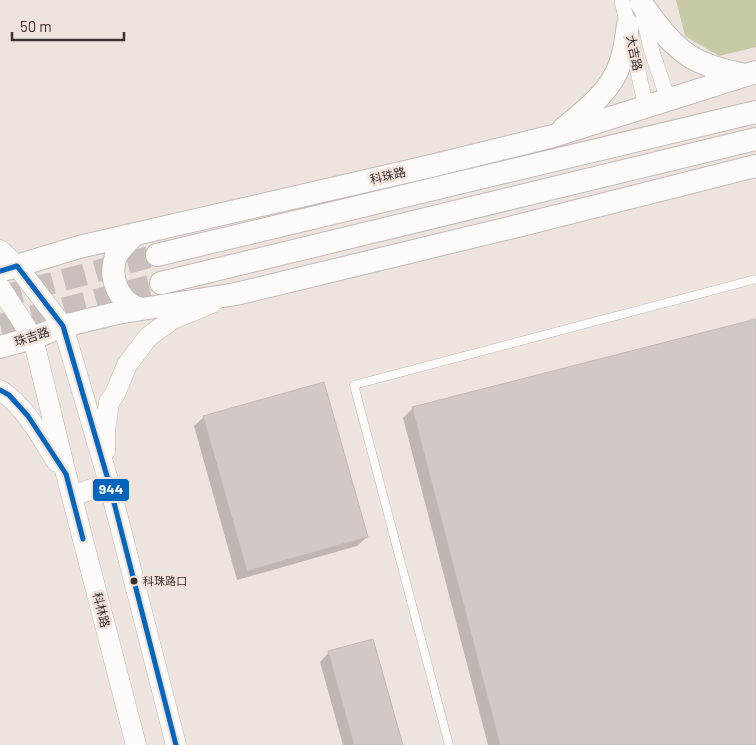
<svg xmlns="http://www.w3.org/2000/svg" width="756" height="745" viewBox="0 0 756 745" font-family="Barlow,'Noto Sans SC',sans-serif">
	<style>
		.forest { fill: #c8c9a5 }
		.shadow { fill: #0003 }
		.building { fill: #d0c9c6; stroke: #c1bab7 }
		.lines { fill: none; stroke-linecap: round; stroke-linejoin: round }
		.secondary-tunnel { stroke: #c9c0bd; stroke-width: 22; stroke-dasharray: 22 11; stroke-linecap: butt }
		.service-casing { stroke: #c2bab7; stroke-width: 9 }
		.minor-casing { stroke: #c2bab7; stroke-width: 16 }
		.tertiary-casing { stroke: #c2bab7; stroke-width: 21 }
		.secondary-casing { stroke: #c2bab7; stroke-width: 24 }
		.service { stroke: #fcfbfa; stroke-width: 8 }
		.minor { stroke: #fcfbfa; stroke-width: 15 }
		.tertiary { stroke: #fcfbfa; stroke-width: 20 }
		.secondary { stroke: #fcfbfa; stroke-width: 22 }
		.bus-1-casing { stroke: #f2e2db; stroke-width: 9 }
		.bus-1 { stroke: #0065bd; stroke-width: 5 }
		.bus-dot { fill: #38312f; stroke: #f2e2db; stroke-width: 2 }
		.labels { text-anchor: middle; stroke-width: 5; stroke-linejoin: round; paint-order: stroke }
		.bus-label { font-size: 11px; fill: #38312f; stroke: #f2e2db; text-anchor: start }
		.street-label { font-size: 12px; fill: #38312f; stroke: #f2e2db }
		.line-badge { stroke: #f2e2db; stroke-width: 2 }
		.badge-label { font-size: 14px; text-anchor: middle; font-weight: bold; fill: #fff }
	</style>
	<rect width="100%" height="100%" fill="#ede4e0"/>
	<path class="forest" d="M676 0H756V47L719 56 685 36Z"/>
	<path class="shadow" d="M756 320V745H488L403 418 413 408Z
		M204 417 367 537 357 546 237 580 194 426Z
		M329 652 401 745H343L320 662Z"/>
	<path class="building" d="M756 319V745H500L412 407Z
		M324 382 368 537 247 571 203 416Z
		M373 639 403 745H354L328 651Z"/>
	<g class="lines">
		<path class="secondary-tunnel" d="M0 297 157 255
			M0 325 161 283"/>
		<defs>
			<path id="service" d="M449 745 354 385 756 279"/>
			<path id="minor" d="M622 0 646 107
				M642 9 652 52 668 99"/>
			<path id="tertiary" d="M0 250 17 266 63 326 109 483 176 745
				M0 287 33 338 66 474 136 745
				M0 390C26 407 40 436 57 462
				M105 451V431L109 402 115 394 127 365 148 337 173 319 212 303
				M72 496 109 483"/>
			<path id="secondary" d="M641 3C659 27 677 55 708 65 720 70 733 72 745 75
				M564 128C585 111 611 91 620 64 625 51 626 37 628 25
				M134 235C128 242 117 251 115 259 109 280 120 304 141 309
				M157 255 756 112
				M0 271 79 247 431 166 553 136 756 72
				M161 283 756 139
				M0 347 33 338 63 326 117 313 236 294 513 227 756 166"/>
		</defs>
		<use href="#service" class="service-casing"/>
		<use href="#minor" class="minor-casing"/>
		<use href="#tertiary" class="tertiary-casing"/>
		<use href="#secondary" class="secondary-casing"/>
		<use href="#service" class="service"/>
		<use href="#minor" class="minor"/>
		<use href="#tertiary" class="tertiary"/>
		<use href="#secondary" class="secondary"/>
		<defs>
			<path id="bus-1" d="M0 271 17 266 63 326 109 483 176 745
				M0 390 9 395 28 416 66 474 83 539"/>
		</defs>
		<use href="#bus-1" class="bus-1-casing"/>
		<use href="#bus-1" class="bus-1"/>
	</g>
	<circle class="bus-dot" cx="134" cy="581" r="4.5"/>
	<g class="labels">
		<g class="bus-label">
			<text x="143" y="585">科珠路口</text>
		</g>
		<g class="street-label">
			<text transform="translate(634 53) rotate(78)" y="4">大吉路</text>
			<text transform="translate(388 176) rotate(-13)" y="4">科珠路</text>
			<text transform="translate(32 337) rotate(-18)" y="4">珠吉路</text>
			<text transform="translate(101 610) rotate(76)" y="4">科林路</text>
		</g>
	</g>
	<rect class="line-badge" x="92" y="478" width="38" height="24" rx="5" fill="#0065bd"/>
	<g class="badge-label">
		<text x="111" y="494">944</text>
	</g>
	<path d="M12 32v8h112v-8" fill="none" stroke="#38312f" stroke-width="2.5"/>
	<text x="20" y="32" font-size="15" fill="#38312f" stroke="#f2e2db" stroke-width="4" paint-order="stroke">50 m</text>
</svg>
